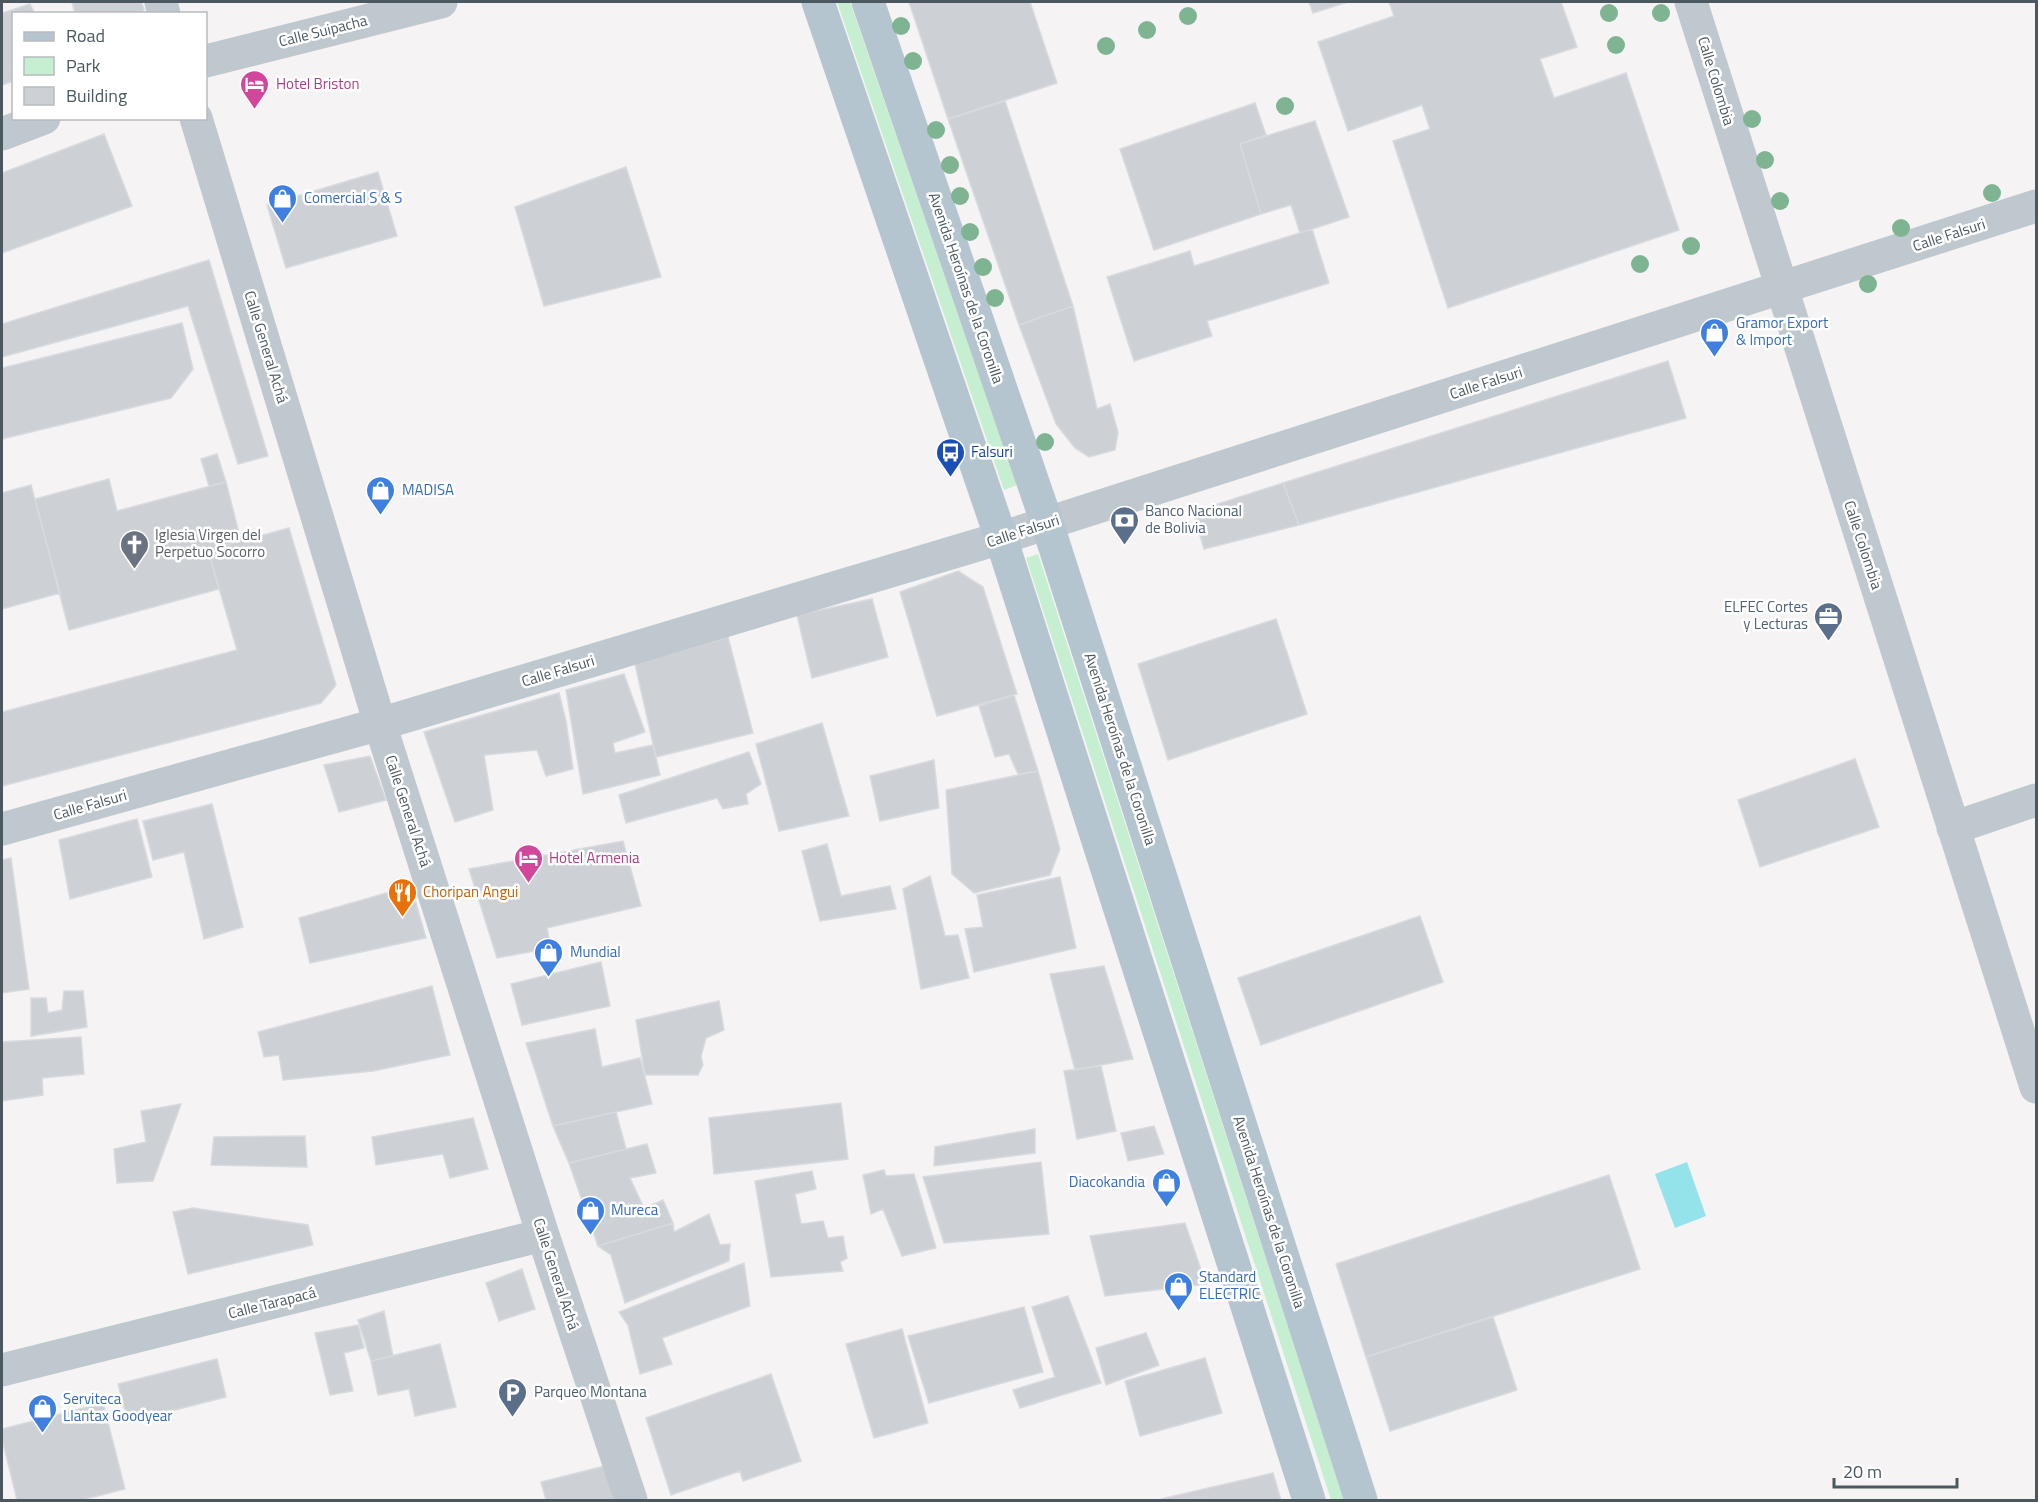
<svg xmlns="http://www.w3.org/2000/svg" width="2038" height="1502" viewBox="0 0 2038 1502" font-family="'Titillium Web',sans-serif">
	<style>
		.green { fill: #c5efd0 }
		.water { fill: #94e2ea }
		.building { fill: #cdd0d5; stroke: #d7dade; stroke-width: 1.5 }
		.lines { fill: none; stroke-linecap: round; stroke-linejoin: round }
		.street { stroke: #bfc8ce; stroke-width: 33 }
		.primary { stroke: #b4c5d0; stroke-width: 33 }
		.tree { fill: #7eb492 }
		.labels { text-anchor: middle; stroke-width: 5; stroke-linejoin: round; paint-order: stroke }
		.street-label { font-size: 15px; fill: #4b5860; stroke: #fff }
		.hotel-label { font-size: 15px; fill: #b23c85; stroke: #fff; text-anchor: start }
		.shop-label { font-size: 15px; fill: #366cbe; stroke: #fff; text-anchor: start }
		.transit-label { font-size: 15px; fill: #164399; stroke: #fff; text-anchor: start }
		.service-label { font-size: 15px; fill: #4e5e75; stroke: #fff; text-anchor: start }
		.worship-label { font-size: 15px; fill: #5b616d; stroke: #fff; text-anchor: start }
		.food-label { font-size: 15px; fill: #c56008; stroke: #fff; text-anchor: start }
	</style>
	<rect width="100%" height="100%" fill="#f5f3f3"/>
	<path class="green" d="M837 2H850L1017 485 1004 490Z
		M1038 554 1344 1500H1331L1026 558Z"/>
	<path class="water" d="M1687 1162 1706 1216 1675 1228 1655 1174Z"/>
	<path class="building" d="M72 2H141L144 9 142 14H75Z
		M909 2H1030L1057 83 948 119Z
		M1309 2H1348L1313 13Z
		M1389 2H1561L1577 47 1540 59 1554 98 1626 73 1679 230 1448 308 1393 141 1430 129 1422 105 1348 131 1318 42 1394 16Z
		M30 4 35 14H14V81L2 85V13Z
		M1005 101 1073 306 1019 325 948 119Z
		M1255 103 1266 135 1240 144 1261 214 1154 250 1120 149Z
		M1315 121 1349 217 1300 233 1291 205 1261 214 1240 144Z
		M104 134 132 206 2 253V173Z
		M626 167 661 277 544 306 515 207Z
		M378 172 397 236 286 268 267 205Z
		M1312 229 1329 283 1207 321 1212 336 1134 361 1107 277 1190 251 1194 266Z
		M209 260 268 456 238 464 188 306 2 357V324Z
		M1073 306 1097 409 1110 404 1118 432 1115 450 1089 457 1075 448 1056 424 1019 325Z
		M182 323 193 369 171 398 2 439V368Z
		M1668 361 1686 418 1299 525 1283 483Z
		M217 454 226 482 209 486 201 459Z
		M109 479 117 511 226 482 241 541 208 550 219 589 69 630 35 499Z
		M1283 483 1299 525 1204 549 1193 512Z
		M31 485 60 593 2 609V493Z
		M289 528 336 685 321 703 2 786V712L237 650 208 550Z
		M958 571 983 587 1017 694 937 716 900 592Z
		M872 599 888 657 812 678 797 615Z
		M1276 619 1307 714 1168 760 1138 664Z
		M728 637 753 733 656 757 635 664Z
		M624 674 645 732 613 743 615 753 653 745 660 775 583 794 566 690Z
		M559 693 566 721 573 769 546 776 537 750 484 755 493 810 455 822 424 732Z
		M1014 695 1038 771 1018 774 1009 754 995 757 979 706Z
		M822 723 849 816 779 831 756 744Z
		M749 752 761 784 746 794 748 804 723 809 717 798 626 823 619 795Z
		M370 756 386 800 339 812 324 765Z
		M1855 759 1879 827 1760 867 1738 800Z
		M934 760 939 808 880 821 870 776Z
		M1038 771 1060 849 1050 875 974 893 952 874 946 790Z
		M212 804 243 927 204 939 184 852 153 860 143 821Z
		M137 819 152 877 70 899 59 840Z
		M623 841 641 906 547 928 551 948 497 958 469 869Z
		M827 844 841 896 890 886 896 909 820 921 802 851Z
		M11 858 29 989 2 993V860Z
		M930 876 945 936 958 935 969 978 921 989 903 889Z
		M1060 877 1076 948 974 972 965 929 983 927 977 895Z
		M411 886 426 938 310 963 299 918Z
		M1420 916 1443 982 1261 1045 1238 978Z
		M601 962 610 1006 522 1025 511 984Z
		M1104 966 1133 1059 1075 1070 1050 974Z
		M432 986 450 1055 373 1071 283 1080 279 1055 264 1057 258 1032Z
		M64 991H83L87 1027 31 1036V998H46L48 1013 62 1010Z
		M719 1001 724 1030 706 1038 701 1056 703 1065 698 1075H645L636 1020Z
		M595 1029 602 1067 640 1058 652 1104 553 1126 526 1043Z
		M81 1037 84 1074 42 1078 43 1095 2 1101V1042Z
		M1101 1066 1116 1131 1077 1139 1064 1071Z
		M841 1103 848 1159 714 1174 709 1118Z
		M181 1104 153 1181 117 1183 114 1149 146 1142 141 1111Z
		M616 1112 626 1149 569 1163 553 1126Z
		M473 1118 488 1169 450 1178 443 1154 376 1165 372 1137Z
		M1154 1126 1164 1154 1128 1161 1121 1133Z
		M1035 1129V1153L934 1166 935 1147Z
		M305 1136 307 1167 211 1165 214 1137Z
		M647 1144 656 1173 630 1178 644 1208 663 1200 673 1223 598 1246 569 1163Z
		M1041 1162 1049 1234 944 1243 923 1177Z
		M884 1170 886 1176 914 1174 936 1248 902 1256 883 1209 871 1214 863 1175Z
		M812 1171 816 1189 795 1194 801 1224 823 1221 828 1238 843 1236 847 1258 840 1262 843 1271 771 1277 755 1181Z
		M1609 1175 1640 1269 1366 1357 1336 1264Z
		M193 1208 308 1225 313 1245 188 1274 173 1212Z
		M709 1214 720 1245 730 1244 729 1261 625 1303 611 1255 598 1246 673 1223 674 1232Z
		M1185 1223 1206 1284 1105 1296 1090 1236Z
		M744 1263 750 1306 662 1338 672 1364 640 1374 628 1325 619 1312Z
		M522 1269 535 1309 499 1321 486 1283Z
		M1068 1296 1101 1383 1020 1408 1013 1390 1055 1377 1032 1307Z
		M1024 1307 1043 1372 929 1403 908 1336Z
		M384 1311 393 1356 371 1361 358 1320Z
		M1493 1317 1517 1390 1390 1431 1366 1357Z
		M358 1325 364 1348 344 1353 353 1391 330 1395 315 1333Z
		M902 1329 928 1423 874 1438 846 1344Z
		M1146 1333 1159 1365 1106 1385 1096 1348Z
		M440 1344 456 1407 415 1416 409 1389 378 1395 371 1361Z
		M1205 1358 1222 1413 1140 1436 1125 1381Z
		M217 1359 226 1397 128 1422 118 1384Z
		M771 1374 801 1461 743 1481 740 1471 671 1495 646 1418Z
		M103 1403 125 1489 82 1500H17L2 1439V1429Z
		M605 1466 614 1500H546L541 1482Z
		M1273 1473 1281 1500 1161 1499Z"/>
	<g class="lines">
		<path class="street" d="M161 2 164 14
			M1691 2 2036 1087
			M206 61 441 2
			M196 118 380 724 543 1235 631 1500
			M2 134 44 118
			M1953 828 2036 800
			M2 829 380 724 1001 538 2036 206
			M2 1370 543 1235"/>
		<path class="primary" d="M818 2 1001 538 1309 1500
			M868 2 1047 523 1361 1500"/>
	</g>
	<g class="tree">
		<circle cx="1609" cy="13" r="9"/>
		<circle cx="1661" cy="13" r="9"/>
		<circle cx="1188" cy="16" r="9"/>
		<circle cx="901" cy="26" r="9"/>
		<circle cx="1147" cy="30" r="9"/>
		<circle cx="1616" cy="45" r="9"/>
		<circle cx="1106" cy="46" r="9"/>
		<circle cx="913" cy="61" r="9"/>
		<circle cx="1285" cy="106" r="9"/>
		<circle cx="1752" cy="119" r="9"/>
		<circle cx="936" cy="130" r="9"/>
		<circle cx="1765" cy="160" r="9"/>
		<circle cx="950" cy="165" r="9"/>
		<circle cx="1992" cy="193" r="9"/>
		<circle cx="960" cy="196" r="9"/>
		<circle cx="1780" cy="201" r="9"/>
		<circle cx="1901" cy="228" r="9"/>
		<circle cx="970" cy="232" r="9"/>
		<circle cx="1691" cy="246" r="9"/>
		<circle cx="1640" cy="264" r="9"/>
		<circle cx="983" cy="267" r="9"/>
		<circle cx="1868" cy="284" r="9"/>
		<circle cx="995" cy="298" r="9"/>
		<circle cx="1045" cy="442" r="9"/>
	</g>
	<defs>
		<symbol id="hotel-pin" viewBox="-11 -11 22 30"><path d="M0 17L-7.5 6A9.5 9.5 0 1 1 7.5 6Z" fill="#d1479c" stroke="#fff"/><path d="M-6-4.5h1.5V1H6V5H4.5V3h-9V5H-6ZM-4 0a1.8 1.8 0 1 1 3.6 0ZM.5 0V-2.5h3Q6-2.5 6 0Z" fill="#fff"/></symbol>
		<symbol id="shop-pin" viewBox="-11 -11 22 30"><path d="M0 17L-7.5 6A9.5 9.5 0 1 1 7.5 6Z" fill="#3f7fe0" stroke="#fff"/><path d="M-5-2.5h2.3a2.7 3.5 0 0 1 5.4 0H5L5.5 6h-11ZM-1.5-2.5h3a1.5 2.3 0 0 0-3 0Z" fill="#fff"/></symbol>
		<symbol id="bus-pin" viewBox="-11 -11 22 30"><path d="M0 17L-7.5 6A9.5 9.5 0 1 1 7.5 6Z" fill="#1a4fb4" stroke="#fff"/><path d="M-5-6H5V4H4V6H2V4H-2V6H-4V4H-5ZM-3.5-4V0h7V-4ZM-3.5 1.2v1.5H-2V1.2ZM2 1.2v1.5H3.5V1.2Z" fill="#fff"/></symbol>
		<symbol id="bank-pin" viewBox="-11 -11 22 30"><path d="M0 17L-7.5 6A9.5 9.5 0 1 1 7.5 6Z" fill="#5c6f8a" stroke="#fff"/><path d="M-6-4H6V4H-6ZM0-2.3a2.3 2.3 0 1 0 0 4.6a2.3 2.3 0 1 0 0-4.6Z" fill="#fff"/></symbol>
		<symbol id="church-pin" viewBox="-11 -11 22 30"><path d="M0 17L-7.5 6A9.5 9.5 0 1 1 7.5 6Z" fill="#6b7280" stroke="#fff"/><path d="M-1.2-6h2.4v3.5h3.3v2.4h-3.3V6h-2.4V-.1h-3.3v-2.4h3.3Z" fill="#fff"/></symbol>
		<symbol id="office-pin" viewBox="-11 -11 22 30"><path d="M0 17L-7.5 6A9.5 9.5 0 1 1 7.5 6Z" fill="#5c6f8a" stroke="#fff"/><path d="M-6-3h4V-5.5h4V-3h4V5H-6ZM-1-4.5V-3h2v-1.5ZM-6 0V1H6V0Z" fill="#fff"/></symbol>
		<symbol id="restaurant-pin" viewBox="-11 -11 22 30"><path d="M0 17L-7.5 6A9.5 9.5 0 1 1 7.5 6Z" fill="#e8710a" stroke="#fff"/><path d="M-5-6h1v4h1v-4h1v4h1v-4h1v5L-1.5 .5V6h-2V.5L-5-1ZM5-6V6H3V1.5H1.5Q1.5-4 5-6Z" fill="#fff"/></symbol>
		<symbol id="parking-pin" viewBox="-11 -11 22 30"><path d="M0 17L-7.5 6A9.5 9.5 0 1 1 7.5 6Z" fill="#5c6f8a" stroke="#fff"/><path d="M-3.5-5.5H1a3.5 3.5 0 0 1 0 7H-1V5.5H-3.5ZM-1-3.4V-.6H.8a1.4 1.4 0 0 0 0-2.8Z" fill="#fff"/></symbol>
	</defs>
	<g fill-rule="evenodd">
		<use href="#hotel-pin" x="238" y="68" width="33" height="45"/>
		<use href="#shop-pin" x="266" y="182" width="33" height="45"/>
		<use href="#shop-pin" x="1698" y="316" width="33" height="45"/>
		<use href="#bus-pin" x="934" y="436" width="33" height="45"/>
		<use href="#shop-pin" x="364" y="474" width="33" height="45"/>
		<use href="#bank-pin" x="1108" y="504" width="33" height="45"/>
		<use href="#church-pin" x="118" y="528" width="33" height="45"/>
		<use href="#office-pin" x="1812" y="600" width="33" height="45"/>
		<use href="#hotel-pin" x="512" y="842" width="33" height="45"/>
		<use href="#restaurant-pin" x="386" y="876" width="33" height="45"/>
		<use href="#shop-pin" x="532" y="936" width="33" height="45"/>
		<use href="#shop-pin" x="1150" y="1166" width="33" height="45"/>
		<use href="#shop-pin" x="574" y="1194" width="33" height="45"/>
		<use href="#shop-pin" x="1162" y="1270" width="33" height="45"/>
		<use href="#parking-pin" x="496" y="1376" width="33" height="45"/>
		<use href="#shop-pin" x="26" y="1392" width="33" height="45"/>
	</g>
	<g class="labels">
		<g class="street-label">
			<text transform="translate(323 31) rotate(-14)" y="5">Calle Suipacha</text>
			<text transform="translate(1716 81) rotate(73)" y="5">Calle Colombia</text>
			<text transform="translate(1949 235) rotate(-18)" y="5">Calle Falsuri</text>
			<text transform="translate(966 288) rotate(71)" y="5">Avenida Heroínas de la Coronilla</text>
			<text transform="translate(266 347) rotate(73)" y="5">Calle General Achá</text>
			<text transform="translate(1486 383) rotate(-18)" y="5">Calle Falsuri</text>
			<text transform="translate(1023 531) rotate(-18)" y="5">Calle Falsuri</text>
			<text transform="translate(1863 545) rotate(72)" y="5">Calle Colombia</text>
			<text transform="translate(558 671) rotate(-17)" y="5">Calle Falsuri</text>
			<text transform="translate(1120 749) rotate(72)" y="5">Avenida Heroínas de la Coronilla</text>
			<text transform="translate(90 805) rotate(-16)" y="5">Calle Falsuri</text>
			<text transform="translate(408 811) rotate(72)" y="5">Calle General Achá</text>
			<text transform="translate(1269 1212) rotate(72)" y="5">Avenida Heroínas de la Coronilla</text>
			<text transform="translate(556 1274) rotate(72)" y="5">Calle General Achá</text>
			<text transform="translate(272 1303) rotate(-14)" y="5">Calle Tarapacá</text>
		</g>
		<g class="hotel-label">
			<text x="276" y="89">Hotel Briston</text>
			<text x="549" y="863">Hotel Armenia</text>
		</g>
		<g class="shop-label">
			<text x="304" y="203">Comercial S &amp; S</text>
			<text x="1736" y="328">Gramor Export<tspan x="1736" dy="17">&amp; Import</tspan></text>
			<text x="402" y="495">MADISA</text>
			<text x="570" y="957">Mundial</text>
			<text x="1145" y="1187" text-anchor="end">Diacokandia</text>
			<text x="611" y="1215">Mureca</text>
			<text x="1199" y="1282">Standard<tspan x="1199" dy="17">ELECTRIC</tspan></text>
			<text x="63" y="1404">Serviteca<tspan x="63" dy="17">Llantax Goodyear</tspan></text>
		</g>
		<g class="transit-label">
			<text x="971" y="457">Falsuri</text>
		</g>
		<g class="service-label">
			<text x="1145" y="516">Banco Nacional<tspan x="1145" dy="17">de Bolivia</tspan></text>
			<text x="1808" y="612" text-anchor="end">ELFEC Cortes<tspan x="1808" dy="17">y Lecturas</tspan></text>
			<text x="534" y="1397">Parqueo Montana</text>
		</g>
		<g class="worship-label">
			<text x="155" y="540">Iglesia Virgen del<tspan x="155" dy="17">Perpetuo Socorro</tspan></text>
		</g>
		<g class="food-label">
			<text x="423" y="897">Choripan Angui</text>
		</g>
	</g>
	<rect width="2038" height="1502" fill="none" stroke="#4b5860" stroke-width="6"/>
	<rect x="12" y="12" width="195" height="108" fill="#ffffff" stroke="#b7bcbf" stroke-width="1.5"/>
	<rect x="24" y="32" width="30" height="9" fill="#b4c5d0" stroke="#b7bcbf" stroke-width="1.5"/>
	<text x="66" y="42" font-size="18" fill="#4b5860">Road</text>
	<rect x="24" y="57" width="30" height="18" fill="#c5efd0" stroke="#b7bcbf" stroke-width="1.5"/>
	<text x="66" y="72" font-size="18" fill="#4b5860">Park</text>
	<rect x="24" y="87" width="30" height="18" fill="#cdd0d5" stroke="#b7bcbf" stroke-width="1.5"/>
	<text x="66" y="102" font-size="18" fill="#4b5860">Building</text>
	<path d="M1834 1478v9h123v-9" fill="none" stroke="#4b5860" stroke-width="3"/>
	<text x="1843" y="1478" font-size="18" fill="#4b5860" stroke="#ffffff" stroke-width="4.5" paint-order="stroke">20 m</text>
</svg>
